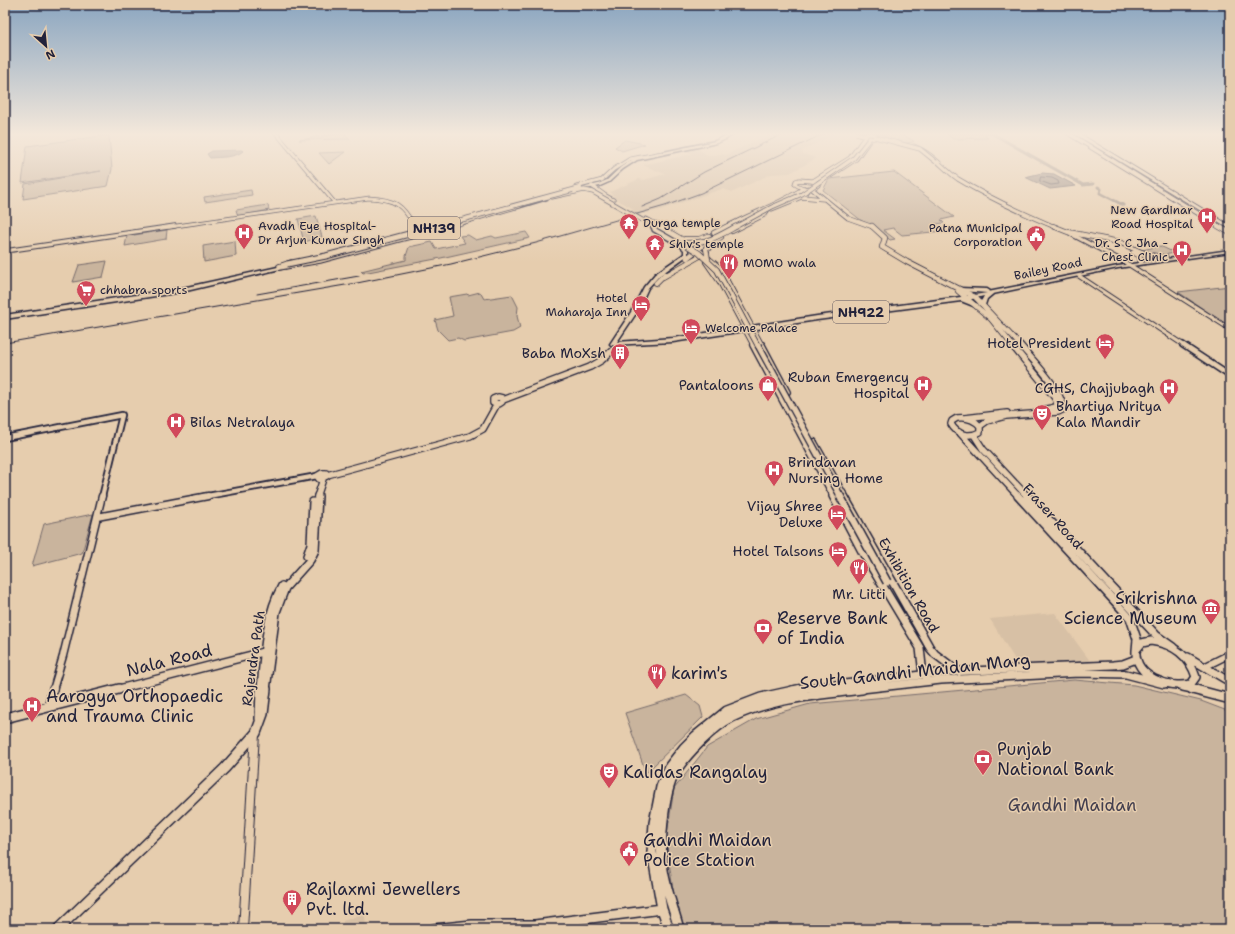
<svg xmlns="http://www.w3.org/2000/svg" width="1235" height="934" viewBox="0 0 1235 934" font-family="'Shantell Sans',sans-serif">
	<style>
		.built { fill: #d7c0a5 }
		.green { fill: #c9b49d; stroke: #766b6c }
		.water { fill: #9d8f84; stroke: #6c6367 }
		.lines { fill: none; stroke-linecap: round; stroke-linejoin: round }
		.shore { stroke: #534e58; stroke-width: 1 }
		.canal { stroke: #9d8f84; stroke-width: 3 }
		.minor-far4-casing { stroke: #22223b; stroke-width: 4.5 }
		.minor-far3-casing { stroke: #22223b; stroke-width: 5.5 }
		.minor-far2-casing { stroke: #22223b; stroke-width: 8 }
		.minor-far1-casing { stroke: #22223b; stroke-width: 9 }
		.minor-casing { stroke: #22223b; stroke-width: 10 }
		.major-far4-casing { stroke: #22223b; stroke-width: 5 }
		.major-far3-casing { stroke: #22223b; stroke-width: 6 }
		.major-far2-casing { stroke: #22223b; stroke-width: 8 }
		.major-far1-casing { stroke: #22223b; stroke-width: 10 }
		.major-casing { stroke: #22223b; stroke-width: 12 }
		.highway-casing { stroke: #22223b; stroke-width: 3 }
		.minor-far4 { stroke: #e6cdae; stroke-width: 3 }
		.minor-far3 { stroke: #e6cdae; stroke-width: 3.5 }
		.minor-far2 { stroke: #e6cdae; stroke-width: 4.5 }
		.minor-far1 { stroke: #e6cdae; stroke-width: 6 }
		.minor { stroke: #e6cdae; stroke-width: 8 }
		.major-far4 { stroke: #e6cdae; stroke-width: 3.5 }
		.major-far3 { stroke: #e6cdae; stroke-width: 4.5 }
		.major-far2 { stroke: #e6cdae; stroke-width: 5.5 }
		.major-far1 { stroke: #e6cdae; stroke-width: 7 }
		.major { stroke: #e6cdae; stroke-width: 9 }
		.highway { fill: #e6cdae; fill-rule: evenodd }
		.rail { stroke: #22223b; stroke-width: 1 }
		.major-bridge-far3-casing { stroke: #22223b; stroke-width: 5; stroke-linecap: butt }
		.major-bridge-far2-casing { stroke: #22223b; stroke-width: 6; stroke-linecap: butt }
		.major-bridge-far1-casing { stroke: #22223b; stroke-width: 8; stroke-linecap: butt }
		.major-bridge-casing { stroke: #22223b; stroke-width: 10; stroke-linecap: butt }
		.highway-bridge-far1-casing { stroke: #22223b; stroke-width: 5.5; stroke-linecap: butt }
		.highway-bridge-casing { stroke: #22223b; stroke-width: 7; stroke-linecap: butt }
		.major-bridge-far3 { stroke: #e6cdae; stroke-width: 3.5 }
		.major-bridge-far2 { stroke: #e6cdae; stroke-width: 4.5 }
		.major-bridge-far1 { stroke: #e6cdae; stroke-width: 5.5 }
		.major-bridge { stroke: #e6cdae; stroke-width: 7 }
		.highway-bridge-far1 { stroke: #e6cdae; stroke-width: 4 }
		.highway-bridge { stroke: #e6cdae; stroke-width: 5 }
		.labels { text-anchor: middle; stroke-width: 3; stroke-linejoin: round; paint-order: stroke }
		.far-poi-label { font-size: 12px; fill: #22223b; stroke: #e6cdae; text-anchor: start }
		.far-street-label { font-size: 12px; fill: #22223b; stroke: #e6cdae }
		.shield { fill: #e6cdae; stroke: #5d555e; stroke-width: 1 }
		.shield-label { font-size: 13px; font-weight: bold; fill: #22223b }
		.poi-label { font-size: 14px; fill: #22223b; stroke: #e6cdae; text-anchor: end }
		.street-label { font-size: 14px; fill: #22223b; stroke: #e6cdae }
		.near-poi-label { font-size: 17px; fill: #22223b; stroke: #e6cdae; text-anchor: start }
		.near-street-label { font-size: 17px; fill: #22223b; stroke: #e6cdae }
		.near-park-label { font-size: 17px; fill: #433f4f; stroke: #e6cdae }
	</style>
	<rect width="100%" height="100%" fill="#e6cdae"/>
	<filter id="ink" filterUnits="userSpaceOnUse"><feTurbulence type="fractalNoise" baseFrequency=".025" numOctaves="2"/><feDisplacementMap in="SourceGraphic" scale="8" xChannelSelector="R" yChannelSelector="G"/><feConvolveMatrix kernelMatrix="1 2 1 2 8 2 1 2 1" color-interpolation-filters="sRGB"/></filter>
	<g filter="url(#ink)">
		<path class="built" d="M773 133H836L802 151 803 154 813 157 815 159 790 173 771 174 733 192 722 189 660 210 630 217 622 213 634 209 616 199 610 192 639 179 644 180 665 174 643 165 692 154 685 150 696 148 709 156 721 154 726 155Z
			M1055 613 1093 665 1017 663 990 619Z
			M365 914 366 929H343V921Z"/>
		<path class="green" d="M341 133H344L350 139 299 140Z
			M879 133H904L905 134 903 135 914 141C907 147 886 138 879 133Z
			M946 133H981L988 138 953 139Z
			M109 135 112 169 108 186 23 199 25 184 101 171 22 183 27 146Z
			M625 140 645 144 622 151 615 147Z
			M345 152 329 164 319 153Z
			M894 172 954 217 941 220 944 223 935 224 943 231 902 235 893 228 883 230 895 239 890 240 877 228 862 221 823 190 829 179Z
			M251 190 252 195 205 202 204 197Z
			M268 205 269 210 238 216 236 210Z
			M316 216 322 237 304 242 298 219Z
			M167 230 166 239 125 246 127 236Z
			M526 232 530 238 441 258 363 273 361 271 406 260V256L409 247 432 242 436 249 465 243 460 236 468 235 476 240 492 236 496 238Z
			M235 241 236 256 204 262 203 246Z
			M1160 246 1175 253 1163 255 1142 250Z
			M107 261 103 277 73 282 79 265Z
			M1230 286V327L1178 292Z
			M480 292 484 299 512 295 518 307 517 316 520 328 513 332 464 341 458 338 448 340 438 330 435 320 453 316 449 297 467 294 468 295Z
			M93 514 82 553 32 566 44 524Z
			M1074 680 1134 685 1201 701 1230 712V929H681L677 919 666 840 674 789 707 747 756 719 810 704Z
			M686 695 700 706 703 717 646 773 625 713Z"/>
		<path class="water" d="M242 150 243 151C235 158 220 157 210 158L207 154 212 151Z
			M1042 173 1054 174 1076 186 1050 189 1025 177Z"/>
		<g class="lines">
			<path class="shore" d="M1041 177 1052 178 1058 181 1059 184 1051 185 1040 181Z"/>
			<path class="canal" d="M986 133 993 134 1083 185 1093 184
				M1098 187 1101 189 1100 193 1123 205"/>
			<defs>
				<path id="minor-far4" d="M276 133 334 202
					M1076 133 1230 227
					M576 187 602 180 614 169 630 159 662 153
					M169 227 369 198C395 199 403 205 415 227
					M448 227 520 206"/>
				<path id="minor-far3" d="M414 226 417 231
					M1228 226 1230 227
					M1071 234 1128 264 1230 329
					M5 251 175 226
					M279 266 291 262
					M279 268 320 261 451 226
					M1079 276 1185 346"/>
				<path id="minor-far2" d="M1183 345 1230 376
					M5 438 122 415 102 497
					M202 497 317 476"/>
				<path id="minor-far1" d="M97 517 208 496
					M1206 666 1230 654
					M53 690 63 656 102 496"/>
				<path id="minor" d="M48 707 53 689
					M243 929 255 734"/>
				<path id="major-far4" d="M725 133 731 134
					M1068 133 1220 227
					M865 134H873L878 137 870 139 863 136Z
					M914 146C934 154 942 168 958 179 989 198 1022 213 1055 227
					M832 175 856 159 869 141
					M799 180 812 181 818 185C810 191 803 189 795 184L796 181Z
					M813 181 850 158 865 137
					M592 186 607 197
					M811 188 848 218 873 227
					M604 195 613 200
					M552 197 575 192
					M802 197 824 199
					M772 209 804 196 808 188
					M646 219 661 227
					M726 227C752 213 780 204 804 188
					M740 227 764 215 767 211"/>
				<path id="major-far3" d="M659 226 695 247 720 268 762 346
					M872 226 885 238 882 247
					M1053 226 1068 232 1119 242 1150 256 1166 258
					M1218 226 1230 233
					M732 231 742 226
					M714 233 728 226
					M685 239H699L709 236
					M882 247 907 262 975 297 1021 346
					M1133 252 1140 256 1141 262
					M687 258 701 247 706 238
					M706 262 720 282 754 346
					M663 277 705 253 713 242 721 237
					M656 283 665 274
					M958 291 991 319 1013 346"/>
				<path id="major-far2" d="M753 345 834 497
					M762 345 787 392
					M1012 345 1055 398 1057 404 1056 407 1042 410
					M498 397 502 398V402L499 404 493 403V399Z
					M503 400 590 367 602 360 618 345
					M957 418C966 417 974 419 980 426V432C969 438 957 435 951 424L952 421Z
					M965 418 1007 413
					M980 426 987 421 1006 416 1058 412 1064 409C1059 386 1035 363 1020 345
					M959 432 1019 497
					M974 435 983 449 1028 497
					M814 442 845 497
					M322 473H326L327 476 319 479 317 476Z
					M327 475 470 436 483 429 497 404
					M317 497 323 479"/>
				<path id="major-far1" d="M833 496 863 553 920 648 923 675 926 676
					M844 496 930 648 935 654 959 672
					M1018 496 1130 618 1137 639 1136 650
					M1027 496 1156 635 1173 647
					M307 556 311 544 313 502
					M1151 641C1174 644 1189 655 1196 677L1191 684C1169 689 1134 677 1136 650L1142 643Z
					M1188 657 1230 682
					M1183 687 1197 690
					M115 690 271 650
					M261 690C264 656 265 616 282 586
					M266 690 276 612 285 588 310 560 315 550 318 496
					M793 690 947 672 1113 665 1123 664 1136 659
					M853 690 941 680 1079 673 1126 674 1164 684"/>
				<path id="major" d="M1192 689 1230 699
					M5 718 119 689
					M260 719 261 689
					M58 929 225 768 256 733 263 714 266 689
					M434 929 472 925H535L662 909
					M669 929 662 909 652 852 654 823 661 787 670 766 684 748 696 736 727 711 761 698 802 689
					M679 929C674 910 666 890 663 870 659 846 663 793 675 772 686 754 714 726 732 717 770 698 821 694 862 689"/>
				<path id="highway" d="M731 133H735L726 139 717 143 637 160 623 169 609 182 600 186 576 191 574 190 598 184 607 180 621 167 635 158 715 141Z
					M544 198 547 199 517 208 515 207Z
					M651 225H655L657 229 685 245 688 250V255L659 276 648 288 637 312 617 342 673 338 817 316 968 296 987 293 961 291 958 289 959 288 987 289 990 291 988 292 1118 266 1230 250V252L1118 268 993 294 987 299 985 305 982 307 979 305 984 296 968 300 978 304 979 305 976 307 961 301 817 320 673 342 611 345 610 344 631 312 644 287 655 274 684 254V250L681 247 653 231 651 226Z
					M287 265H289V267L182 292 5 319V315L182 288Z"/>
			</defs>
			<use href="#minor-far4" class="minor-far4-casing"/>
			<use href="#minor-far3" class="minor-far3-casing"/>
			<use href="#minor-far2" class="minor-far2-casing"/>
			<use href="#minor-far1" class="minor-far1-casing"/>
			<use href="#minor" class="minor-casing"/>
			<use href="#major-far4" class="major-far4-casing"/>
			<use href="#major-far3" class="major-far3-casing"/>
			<use href="#major-far2" class="major-far2-casing"/>
			<use href="#major-far1" class="major-far1-casing"/>
			<use href="#major" class="major-casing"/>
			<use href="#highway" class="highway-casing"/>
			<use href="#minor-far4" class="minor-far4"/>
			<use href="#minor-far3" class="minor-far3"/>
			<use href="#minor-far2" class="minor-far2"/>
			<use href="#minor-far1" class="minor-far1"/>
			<use href="#minor" class="minor"/>
			<use href="#major-far4" class="major-far4"/>
			<use href="#major-far3" class="major-far3"/>
			<use href="#major-far2" class="major-far2"/>
			<use href="#major-far1" class="major-far1"/>
			<use href="#major" class="major"/>
			<use href="#highway" class="highway"/>
			<path class="rail" d="M642 207 661 199 704 172 785 133
				M257 294 359 276
				M5 343 357 283 451 264 536 243 665 206 701 193 825 133"/>
			<defs>
				<path id="major-bridge-far3" d="M856 133 864 135
					M875 137 920 149 936 162
					M575 192 584 190 593 192 642 220
					M735 227 772 207 802 194 854 158 870 138"/>
				<path id="major-bridge-far2" d="M683 243 699 253 717 270 758 346
					M685 243C709 243 717 237 737 226
					M708 260 706 248 711 240"/>
				<path id="major-bridge-far1" d="M758 345 841 497"/>
				<path id="major-bridge" d="M840 496 887 582"/>
				<path id="highway-bridge-far1" d="M435 227 580 188"/>
				<path id="highway-bridge" d="M287 264 326 256 439 226"/>
			</defs>
			<use href="#major-bridge-far3" class="major-bridge-far3-casing"/>
			<use href="#major-bridge-far2" class="major-bridge-far2-casing"/>
			<use href="#major-bridge-far1" class="major-bridge-far1-casing"/>
			<use href="#major-bridge" class="major-bridge-casing"/>
			<use href="#highway-bridge-far1" class="highway-bridge-far1-casing"/>
			<use href="#highway-bridge" class="highway-bridge-casing"/>
			<use href="#major-bridge-far3" class="major-bridge-far3"/>
			<use href="#major-bridge-far2" class="major-bridge-far2"/>
			<use href="#major-bridge-far1" class="major-bridge-far1"/>
			<use href="#major-bridge" class="major-bridge"/>
			<use href="#highway-bridge-far1" class="highway-bridge-far1"/>
			<use href="#highway-bridge" class="highway-bridge"/>
		</g>
	</g>
	<linearGradient id="sky" x2="0" y2="1"><stop stop-color="#8aa5c0"/><stop offset="0.51" stop-color="#f4e8db"/><stop offset="1" stop-color="#f4e8db" stop-opacity="0"/></linearGradient>
	<rect width="1235" height="263" fill="url(#sky)"/>
	<defs>
		<symbol id="hospital-pin" viewBox="-11 -11 22 30"><path d="M0 17L-7.5 6A9.5 9.5 0 1 1 7.5 6Z" fill="#d1495b" stroke="#e6cdae"/><path d="M-5-5h3v3.5h4V-5h3V5h-3V1.5h-4V5h-3Z" fill="#fff"/></symbol>
		<symbol id="temple-pin" viewBox="-11 -11 22 30"><path d="M0 17L-7.5 6A9.5 9.5 0 1 1 7.5 6Z" fill="#d1495b" stroke="#e6cdae"/><path d="M0-6L5-2H3V0L6.5 2.5H4V6H1.5V3h-3V6H-4V2.5H-6.5L-3 0V-2H-5Z" fill="#fff"/></symbol>
		<symbol id="civic-pin" viewBox="-11 -11 22 30"><path d="M0 17L-7.5 6A9.5 9.5 0 1 1 7.5 6Z" fill="#d1495b" stroke="#e6cdae"/><path d="M-.6-6.5H3V-4.5H.6V-3L4-1V1h2V6H-6V1h2V-1L-.6-3ZM-1.2 2.5V6h2.4V2.5Z" fill="#fff"/></symbol>
		<symbol id="restaurant-pin" viewBox="-11 -11 22 30"><path d="M0 17L-7.5 6A9.5 9.5 0 1 1 7.5 6Z" fill="#d1495b" stroke="#e6cdae"/><path d="M-5-6h1v4h1v-4h1v4h1v-4h1v5L-1.5 .5V6h-2V.5L-5-1ZM5-6V6H3V1.5H1.5Q1.5-4 5-6Z" fill="#fff"/></symbol>
		<symbol id="supermarket-pin" viewBox="-11 -11 22 30"><path d="M0 17L-7.5 6A9.5 9.5 0 1 1 7.5 6Z" fill="#d1495b" stroke="#e6cdae"/><path d="M-6-5.5h2.5l.6 2H6L4.5 2H-2.5L-4.4-4H-6ZM-1.5 3.2a1.3 1.3 0 1 0 .1 0ZM3 3.2a1.3 1.3 0 1 0 .1 0Z" fill="#fff"/></symbol>
		<symbol id="hotel-pin" viewBox="-11 -11 22 30"><path d="M0 17L-7.5 6A9.5 9.5 0 1 1 7.5 6Z" fill="#d1495b" stroke="#e6cdae"/><path d="M-6-4.5h1.5V1H6V5H4.5V3h-9V5H-6ZM-4 0a1.8 1.8 0 1 1 3.6 0ZM.5 0V-2.5h3Q6-2.5 6 0Z" fill="#fff"/></symbol>
		<symbol id="building-pin" viewBox="-11 -11 22 30"><path d="M0 17L-7.5 6A9.5 9.5 0 1 1 7.5 6Z" fill="#d1495b" stroke="#e6cdae"/><path d="M-4-6H4V6H1V3H-1V6H-4ZM-2.5-4.3h1.7v1.8h-1.7ZM.8-4.3h1.7v1.8H.8ZM-2.5-1h1.7V.8h-1.7ZM.8-1h1.7V.8H.8Z" fill="#fff"/></symbol>
		<symbol id="shop-pin" viewBox="-11 -11 22 30"><path d="M0 17L-7.5 6A9.5 9.5 0 1 1 7.5 6Z" fill="#d1495b" stroke="#e6cdae"/><path d="M-5-2.5h2.3a2.7 3.5 0 0 1 5.4 0H5L5.5 6h-11ZM-1.5-2.5h3a1.5 2.3 0 0 0-3 0Z" fill="#fff"/></symbol>
		<symbol id="theatre-pin" viewBox="-11 -11 22 30"><path d="M0 17L-7.5 6A9.5 9.5 0 1 1 7.5 6Z" fill="#d1495b" stroke="#e6cdae"/><path d="M-5-5.5Q0-4 5-5.5V0Q5 5 0 6Q-5 5-5 0ZM-3.3-2.5H-1v1.5H-3.3ZM1-2.5H3.3v1.5H1ZM-2.8 1Q0 5.5 2.8 1Z" fill="#fff"/></symbol>
		<symbol id="museum-pin" viewBox="-11 -11 22 30"><path d="M0 17L-7.5 6A9.5 9.5 0 1 1 7.5 6Z" fill="#d1495b" stroke="#e6cdae"/><path d="M0-6L6-3V-2H-6V-3ZM-5-1h2V3h-2ZM-1-1h2V3h-2ZM3-1h2V3H3ZM-6 4H6V6H-6Z" fill="#fff"/></symbol>
		<symbol id="bank-pin" viewBox="-11 -11 22 30"><path d="M0 17L-7.5 6A9.5 9.5 0 1 1 7.5 6Z" fill="#d1495b" stroke="#e6cdae"/><path d="M-6-4H6V4H-6ZM0-2.3a2.3 2.3 0 1 0 0 4.6a2.3 2.3 0 1 0 0-4.6Z" fill="#fff"/></symbol>
	</defs>
	<g fill-rule="evenodd">
		<use href="#hospital-pin" x="1196" y="206" width="22" height="30"/>
		<use href="#temple-pin" x="618" y="212" width="22" height="30"/>
		<use href="#hospital-pin" x="233" y="222" width="22" height="30"/>
		<use href="#civic-pin" x="1025" y="224" width="22" height="30"/>
		<use href="#temple-pin" x="644" y="233" width="22" height="30"/>
		<use href="#hospital-pin" x="1171" y="239" width="22" height="30"/>
		<use href="#restaurant-pin" x="718" y="252" width="22" height="30"/>
		<use href="#supermarket-pin" x="75" y="279" width="22" height="30"/>
		<use href="#hotel-pin" x="630" y="294" width="22" height="30"/>
		<use href="#hotel-pin" x="680" y="317" width="22" height="30"/>
		<use href="#hotel-pin" x="1094" y="332" width="22" height="30"/>
		<use href="#building-pin" x="609" y="342" width="22" height="30"/>
		<use href="#shop-pin" x="757" y="374" width="22" height="30"/>
		<use href="#hospital-pin" x="912" y="374" width="22" height="30"/>
		<use href="#hospital-pin" x="1158" y="377" width="22" height="30"/>
		<use href="#theatre-pin" x="1031" y="403" width="22" height="30"/>
		<use href="#hospital-pin" x="165" y="411" width="22" height="30"/>
		<use href="#hospital-pin" x="763" y="459" width="22" height="30"/>
		<use href="#hotel-pin" x="826" y="503" width="22" height="30"/>
		<use href="#hotel-pin" x="827" y="540" width="22" height="30"/>
		<use href="#restaurant-pin" x="848" y="557" width="22" height="30"/>
		<use href="#museum-pin" x="1200" y="597" width="22" height="30"/>
		<use href="#bank-pin" x="752" y="617" width="22" height="30"/>
		<use href="#restaurant-pin" x="646" y="662" width="22" height="30"/>
		<use href="#hospital-pin" x="21" y="695" width="22" height="30"/>
		<use href="#bank-pin" x="972" y="748" width="22" height="30"/>
		<use href="#theatre-pin" x="598" y="761" width="22" height="30"/>
		<use href="#civic-pin" x="618" y="839" width="22" height="30"/>
		<use href="#building-pin" x="281" y="888" width="22" height="30"/>
	</g>
	<g class="labels">
		<g class="far-poi-label">
			<text x="1193" y="214" text-anchor="end">New Gardinar<tspan x="1193" dy="14">Road Hospital</tspan></text>
			<text x="643" y="227">Durga temple</text>
			<text x="258" y="230">Avadh Eye Hospital-<tspan x="258" dy="14">Dr Arjun Kumar Singh</tspan></text>
			<text x="1022" y="232" text-anchor="end">Patna Municipal<tspan x="1022" dy="14">Corporation</tspan></text>
			<text x="1168" y="247" text-anchor="end">Dr. S C Jha -<tspan x="1168" dy="14">Chest Clinic</tspan></text>
			<text x="669" y="248">Shiv's temple</text>
			<text x="743" y="267">MOMO wala</text>
			<text x="100" y="294">chhabra sports</text>
			<text x="627" y="302" text-anchor="end">Hotel<tspan x="627" dy="14">Maharaja Inn</tspan></text>
			<text x="705" y="332">Welcome Palace</text>
		</g>
		<g class="far-street-label">
			<text transform="translate(1048 269) rotate(-12)" y="4">Bailey Road</text>
		</g>
		<g class="shield">
			<rect x="408" y="217" width="52" height="22" rx="3"/>
			<rect x="833" y="301" width="56" height="22" rx="3"/>
		</g>
		<g class="shield-label">
			<text x="434" y="233">NH139</text>
			<text x="861" y="317">NH922</text>
		</g>
		<g class="poi-label">
			<text x="1091" y="348">Hotel President</text>
			<text x="606" y="358">Baba MoXsh</text>
			<text x="909" y="382">Ruban Emergency<tspan x="909" dy="16">Hospital</tspan></text>
			<text x="754" y="390">Pantaloons</text>
			<text x="1155" y="393">CGHS, Chajjubagh</text>
			<text x="1056" y="411" text-anchor="start">Bhartiya Nritya<tspan x="1056" dy="16">Kala Mandir</tspan></text>
			<text x="190" y="427" text-anchor="start">Bilas Netralaya</text>
			<text x="788" y="467" text-anchor="start">Brindavan<tspan x="788" dy="16">Nursing Home</tspan></text>
			<text x="823" y="511">Vijay Shree<tspan x="823" dy="16">Deluxe</tspan></text>
			<text x="824" y="556">Hotel Talsons</text>
			<text x="859" y="599" text-anchor="middle">Mr. Litti</text>
		</g>
		<g class="street-label">
			<text transform="translate(1053 516) rotate(48)" y="5">Fraser Road</text>
			<text transform="translate(909 585) rotate(60)" y="5">Exhibition Road</text>
			<text transform="translate(253 658) rotate(-82)" y="5">Rajendra Path</text>
		</g>
		<g class="near-poi-label">
			<text x="1197" y="604" text-anchor="end">Srikrishna<tspan x="1197" dy="20">Science Museum</tspan></text>
			<text x="777" y="624">Reserve Bank<tspan x="777" dy="20">of India</tspan></text>
			<text x="671" y="679">karim's</text>
			<text x="46" y="702">Aarogya Orthopaedic<tspan x="46" dy="20">and Trauma Clinic</tspan></text>
			<text x="997" y="755">Punjab<tspan x="997" dy="20">National Bank</tspan></text>
			<text x="623" y="778">Kalidas Rangalay</text>
			<text x="643" y="846">Gandhi Maidan<tspan x="643" dy="20">Police Station</tspan></text>
			<text x="306" y="895">Rajlaxmi Jewellers<tspan x="306" dy="20">Pvt. ltd.</tspan></text>
		</g>
		<g class="near-street-label">
			<text transform="translate(169 660) rotate(-14)" y="6">Nala Road</text>
			<text transform="translate(915 671) rotate(-6)" y="6">South Gandhi Maidan Marg</text>
		</g>
		<g class="near-park-label">
			<text x="1072" y="811">Gandhi Maidan</text>
		</g>
	</g>
	<rect width="1235" height="934" fill="none" stroke="#e6cdae" stroke-width="20"/>
	<rect x="10" y="10" width="1215" height="914" fill="none" stroke="#22223b" stroke-width="1.5" filter="url(#ink)"/>
	<g transform="translate(46 46) rotate(153)" stroke="#e6cdae" stroke-width="3" paint-order="stroke">
	<path d="M0-3L7 15L0 10L-7 15Z" fill="#22223b"/>
	<text y="-6" font-size="11" font-weight="bold" text-anchor="middle" fill="#22223b">N</text>
	</g>
</svg>
